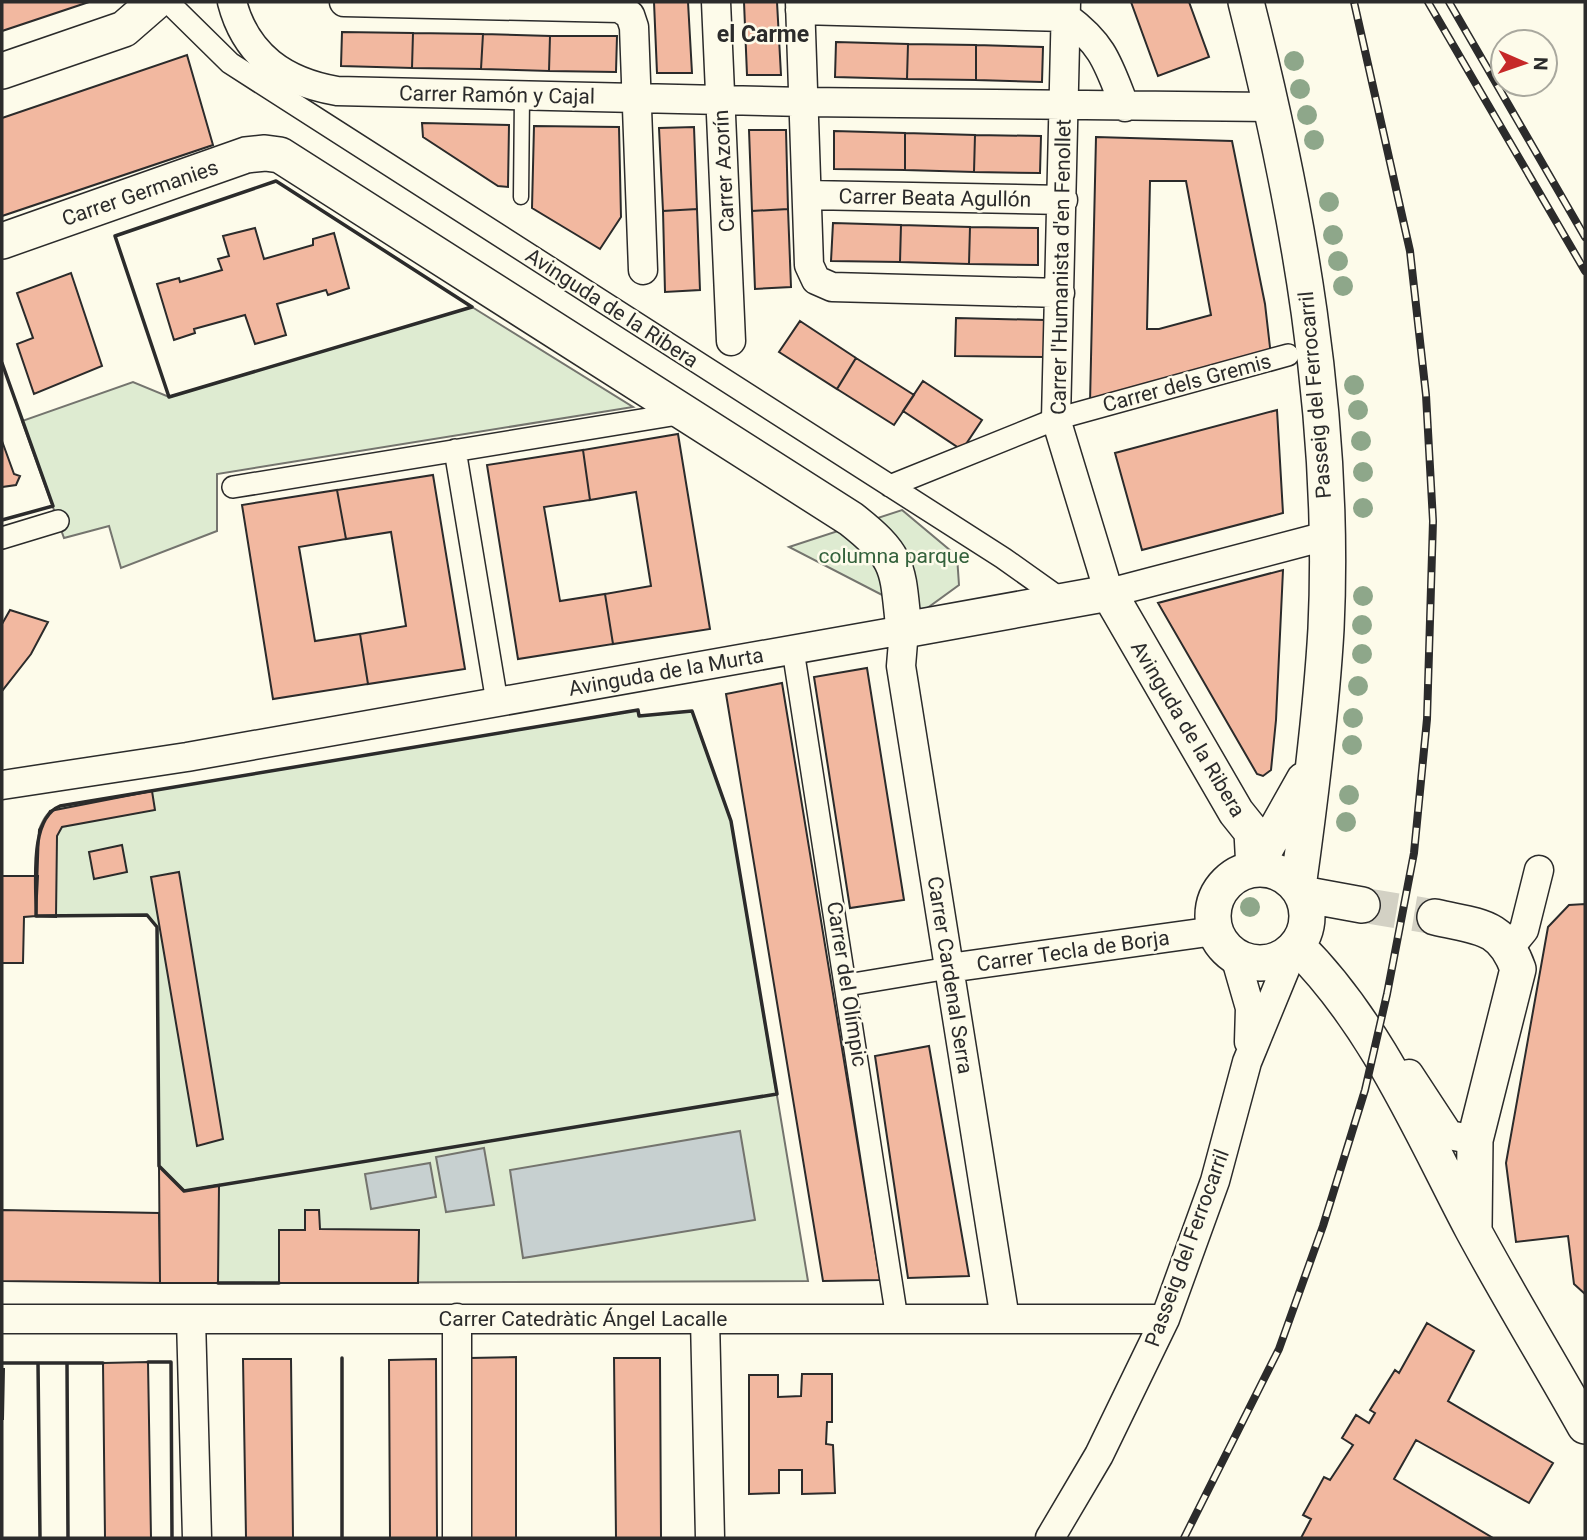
<svg xmlns="http://www.w3.org/2000/svg" width="1587" height="1540" viewBox="0 0 1587 1540" font-family="Roboto,sans-serif">
	<style>
		.green { fill: #deebd1; stroke: #74746e; stroke-width: 2 }
		.water { fill: #c7d0d0; stroke: #74746e; stroke-width: 2 }
		.building { fill: #f2b8a0; stroke: #2b2b2b; stroke-width: 2; fill-rule: evenodd }
		.lines { fill: none; stroke-linecap: round; stroke-linejoin: round }
		.tertiary-tunnel { stroke: #d3d1c4; stroke-width: 35; stroke-dasharray: 35 18; stroke-linecap: butt }
		.service-casing { stroke: #2b2b2b; stroke-width: 17 }
		.pedestrian-casing { stroke: #2b2b2b; stroke-width: 24 }
		.minor-casing { stroke: #2b2b2b; stroke-width: 31 }
		.tertiary-casing { stroke: #2b2b2b; stroke-width: 38 }
		.service { stroke: #fdfbea; stroke-width: 14 }
		.pedestrian { stroke: #fdfbea; stroke-width: 21 }
		.minor { stroke: #fdfbea; stroke-width: 28 }
		.tertiary { stroke: #fdfbea; stroke-width: 35 }
		.rail-casing { stroke: #2b2b2b; stroke-width: 8 }
		.rail { stroke: #fdfbea; stroke-width: 5; stroke-dasharray: 16; stroke-linecap: butt }
		.wall { stroke: #2b2b2b; stroke-width: 3.5 }
		.tree { fill: #8ea78a }
		.labels { text-anchor: middle; stroke-width: 5; stroke-linejoin: round; paint-order: stroke }
		.street-label { font-size: 21px; fill: #2b2b2b; stroke: #fdfbea }
		.park-label { font-size: 21px; fill: #34623c; stroke: #fdfbea }
		.neighbourhood-label { font-size: 23px; font-weight: bold; fill: #2b2b2b; stroke: #fdfbea }
	</style>
	<rect width="100%" height="100%" fill="#fdfbea"/>
	<path class="green" d="M472 307 633 407 217 474V531L121 568 109 526 64 538 22 421 133 382 169 397Z
		M902 510 957 556 959 585 919 614 789 547Z
		M638 710 640 716 692 711 731 821 808 1281 218 1283V1186L184 1191 159 1166 157 927 147 915 36 916 39 830C44 817 48 811 60 806Z"/>
	<path class="water" d="M740 1131 755 1220 523 1258 510 1170Z
		M484 1148 494 1205 446 1212 436 1157Z
		M430 1163 436 1197 371 1209 365 1174Z"/>
	<path class="building" d="M2 2H89L2 31Z
		M654 2H688L692 73H657Z
		M744 2H777L781 75H747Z
		M1131 2H1189L1209 57 1158 76Z
		M342 32 413 33 412 68 341 66Z
		M413 33 483 34 481 69 412 68Z
		M483 34 550 36 549 71 481 69Z
		M550 36H617L616 72 549 71Z
		M836 42 908 44 907 79 835 77Z
		M908 44 976 45V80L907 79Z
		M976 45 1043 47 1042 82 976 80Z
		M187 55 213 145 2 216V118Z
		M422 123 509 125 508 187 498 186 423 137Z
		M534 126 619 127 621 217 600 249 532 208Z
		M694 127 697 209 663 211 659 128Z
		M749 130H786L788 209 752 211Z
		M834 131 905 133V170L834 169Z
		M905 133 975 135 974 172 905 170Z
		M975 135 1041 136 1040 173 974 172Z
		M1096 137 1232 141 1265 304 1271 356 1090 403ZM1150 181H1186L1211 315 1159 329H1147Z
		M697 209 700 290 665 292 663 211Z
		M788 209 791 287 755 289 752 211Z
		M833 223 901 225 900 262 831 261Z
		M901 225 970 227 969 264 900 262Z
		M970 227 1038 228V265L969 264Z
		M255 228 264 259 313 245V239L334 233 349 288 328 295 326 290 277 304 286 335 255 344 245 315 194 329 195 333 174 340 157 284 179 278 180 282 222 270 218 259 229 256 223 236Z
		M71 273 102 366 34 394 17 344 33 338 17 293Z
		M956 318 1045 320V357L955 356Z
		M800 321 856 358 837 389 779 352Z
		M856 358 914 395 894 425 837 389Z
		M923 381 982 420 962 450 903 411Z
		M1277 410 1283 513 1142 550 1115 453Z
		M678 434 710 629 613 644 605 594 651 586 636 492 590 500 583 450Z
		M2 441 14 474 20 476 16 485 2 487Z
		M583 450 590 500 544 507 560 601 605 594 613 644 518 659 487 465Z
		M433 475 465 669 368 684 360 634 406 626 391 532 346 539 337 490Z
		M337 490 346 539 299 547 315 641 360 634 368 684 273 699 242 505Z
		M1283 570 1276 720 1271 770 1263 776 1257 774 1158 603Z
		M10 610 48 622 31 654 2 691V624Z
		M867 668 904 900 850 908 814 677Z
		M782 683 880 1280 823 1281 726 694Z
		M152 791 155 810 62 827 57 836 56 917 36 916 39 830 50 811Z
		M122 845 127 872 94 879 89 852Z
		M179 872 223 1139 197 1146 151 877Z
		M2 876H38L36 916 24 917 23 963H2Z
		M1585 904V1294L1574 1284 1568 1236 1516 1242 1506 1163 1548 927 1569 905Z
		M929 1046 969 1276 908 1278 875 1056Z
		M159 1166 184 1191 219 1185 218 1283H160Z
		M2 1210 159 1213 160 1283 2 1281Z
		M305 1210H319L320 1229 419 1230 418 1283H279V1230H305Z
		M1427 1323 1474 1351 1448 1401 1553 1463 1529 1503 1416 1440 1394 1479 1493 1538H1301L1311 1519 1303 1515 1324 1477 1330 1480 1353 1445 1342 1438 1356 1415 1369 1423 1375 1413 1370 1410 1395 1370 1399 1373Z
		M516 1357V1538H471L470 1358Z
		M614 1358H660L661 1538H616Z
		M243 1359H291L293 1538H246Z
		M436 1359 437 1538H390L389 1360Z
		M148 1362 151 1538H105L103 1363Z
		M2 1369H4L3 1419H2Z
		M802 1374H832V1422H827L826 1444 833 1445 835 1493 802 1494V1470H779V1493L749 1494V1375H778V1397L801 1396Z"/>
	<g class="lines">
		<path class="tertiary-tunnel" d="M1362 905 1435 917"/>
		<defs>
			<path id="service" d="M521 197 522 96"/>
			<path id="pedestrian" d="M168 2 230 63 1003 558 1065 602
				M455 450 497 702
				M890 486 1056 419 1288 355
				M233 487 684 413
				M2 538 58 521
				M793 650 897 1319
				M847 985 949 968"/>
			<path id="minor" d="M232 2C246 56 285 82 337 91L804 102 1271 107
				M344 2 619 8 630 15 634 27 643 270
				M716 2 731 341
				M800 2 809 265 816 280 832 287 1060 293
				M1066 2 1056 419 1109 593 1326 536
				M800 10 1066 17
				M1066 17C1104 45 1108 64 1125 107
				M807 195 1063 200
				M2 785 187 757 904 630 901 666 1005 1319
				M1510 947 1524 930 1539 870
				M1235 956 1250 1008 1249 1042
				M949 968 1215 931
				M1409 1074 1449 1135 1475 1140
				M457 1318V1538
				M2 1319H1165
				M191 1319 197 1538
				M705 1319 710 1538
				M1050 1538 1099 1455 1165 1319 1215 1181 1247 1062 1293 950"/>
			<path id="tertiary" d="M1246 2C1298 206 1336 418 1326 629 1321 716 1310 801 1298 887
				M2 71 124 29 155 2
				M2 241 246 155 265 153 280 155 851 519C902 559 897 568 904 630L1109 593 1236 812 1252 832 1254 869
				M1213 916a47 47 0 1 1 94 0a47 47 0 1 1-94 0Z
				M1254 869 1304 780
				M1302 894 1362 905
				M1435 917C1477 927 1502 924 1518 969L1475 1140 1474 1228
				M1297 946C1376 1024 1421 1131 1472 1228 1508 1295 1548 1360 1585 1426"/>
		</defs>
		<use href="#service" class="service-casing"/>
		<use href="#pedestrian" class="pedestrian-casing"/>
		<use href="#minor" class="minor-casing"/>
		<use href="#tertiary" class="tertiary-casing"/>
		<use href="#service" class="service"/>
		<use href="#pedestrian" class="pedestrian"/>
		<use href="#minor" class="minor"/>
		<use href="#tertiary" class="tertiary"/>
		<defs>
			<path id="rail" d="M1428 2 1585 271
				M1449 2 1585 237
				M1184 1538 1279 1349 1323 1226 1365 1090 1387 994 1414 853 1427 719 1433 521 1426 395 1410 251 1354 2"/>
		</defs>
		<use href="#rail" class="rail-casing"/>
		<use href="#rail" class="rail"/>
		<path class="wall" d="M276 181 472 307 169 397 115 236Z
			M2 363 53 506 2 520
			M638 710 639 716 692 711 731 821 777 1094 184 1191 159 1166 157 927 147 915 36 916C37 885 28 819 60 806Z
			M218 1283H279
			M148 1362H171L172 1538
			M2 1363H103
			M38 1363 40 1538
			M67 1363 68 1538
			M342 1538V1358"/>
	</g>
	<g class="tree">
		<circle cx="1294" cy="61" r="10"/>
		<circle cx="1300" cy="89" r="10"/>
		<circle cx="1307" cy="115" r="10"/>
		<circle cx="1314" cy="140" r="10"/>
		<circle cx="1329" cy="202" r="10"/>
		<circle cx="1333" cy="235" r="10"/>
		<circle cx="1338" cy="261" r="10"/>
		<circle cx="1343" cy="286" r="10"/>
		<circle cx="1354" cy="385" r="10"/>
		<circle cx="1358" cy="410" r="10"/>
		<circle cx="1361" cy="441" r="10"/>
		<circle cx="1363" cy="472" r="10"/>
		<circle cx="1363" cy="508" r="10"/>
		<circle cx="1363" cy="596" r="10"/>
		<circle cx="1362" cy="625" r="10"/>
		<circle cx="1362" cy="654" r="10"/>
		<circle cx="1358" cy="686" r="10"/>
		<circle cx="1353" cy="718" r="10"/>
		<circle cx="1352" cy="745" r="10"/>
		<circle cx="1349" cy="795" r="10"/>
		<circle cx="1346" cy="822" r="10"/>
		<circle cx="1250" cy="907" r="10"/>
	</g>
	<g class="labels">
		<g class="street-label">
			<text transform="translate(497 95) rotate(1)" y="7">Carrer Ramón y Cajal</text>
			<text transform="translate(724 171) rotate(-93)" y="7">Carrer Azorín</text>
			<text transform="translate(140 193) rotate(-19)" y="7">Carrer Germanies</text>
			<text transform="translate(935 198) rotate(1)" y="7">Carrer Beata Agullón</text>
			<text transform="translate(1061 267) rotate(-89)" y="7">Carrer l'Humanista d'en Fenollet</text>
			<text transform="translate(612 308) rotate(33)" y="7">Avinguda de la Ribera</text>
			<text transform="translate(1187 383) rotate(-15)" y="7">Carrer dels Gremis</text>
			<text transform="translate(1315 395) rotate(-95)" y="7">Passeig del Ferrocarril</text>
			<text transform="translate(666 672) rotate(-10)" y="7">Avinguda de la Murta</text>
			<text transform="translate(1188 729) rotate(59)" y="7">Avinguda de la Ribera</text>
			<text transform="translate(1073 951) rotate(-8)" y="7">Carrer Tecla de Borja</text>
			<text transform="translate(950 975) rotate(81)" y="7">Carrer Cardenal Serra</text>
			<text transform="translate(847 984) rotate(81)" y="7">Carrer del Olímpic</text>
			<text transform="translate(1187 1248) rotate(-70)" y="7">Passeig del Ferrocarril</text>
			<text x="583" y="1326">Carrer Catedràtic Ángel Lacalle</text>
		</g>
		<g class="park-label">
			<text x="894" y="563">columna parque</text>
		</g>
		<g class="neighbourhood-label">
			<text x="763" y="42">el Carme</text>
		</g>
	</g>
	<rect width="1587" height="1540" fill="none" stroke="#2b2b2b" stroke-width="7"/>
	<g transform="translate(1524 63) rotate(92)"><circle r="33" fill="#fdfbea" stroke="#a9a89e" stroke-width="2"/>
	<path d="M0-5L12 26L0 18L-12 26Z" fill="#c62828"/>
	<text y="-10" font-size="19" font-weight="bold" text-anchor="middle" fill="#2b2b2b">N</text>
	</g>
</svg>
